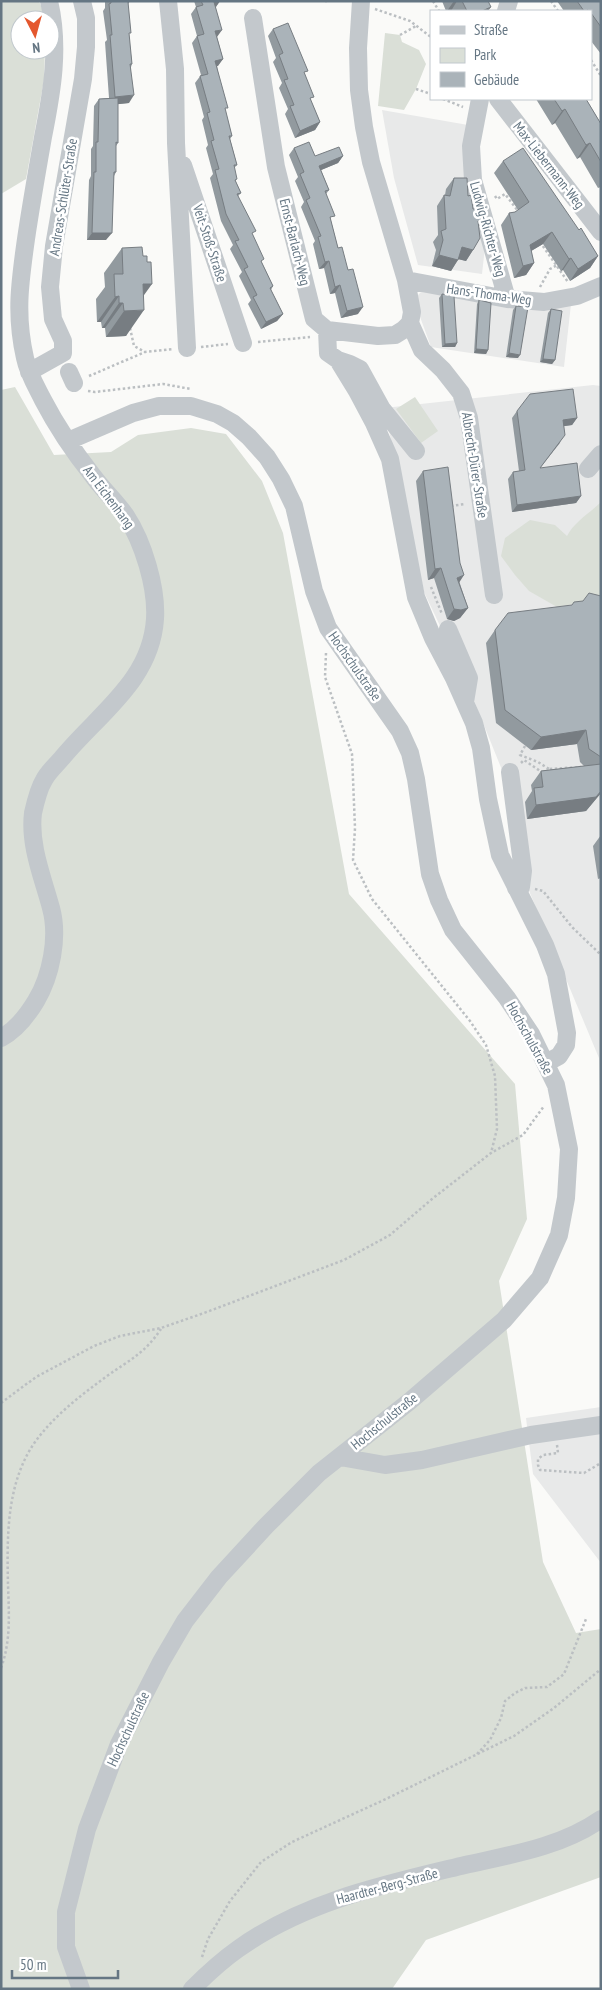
<svg xmlns="http://www.w3.org/2000/svg" width="602" height="1990" viewBox="0 0 602 1990" font-family="'PT Sans Narrow',sans-serif">
	<style>
		.built { fill: #e8e9e9 }
		.green { fill: #dadfd7 }
		.lines { fill: none; stroke-linecap: round; stroke-linejoin: round }
		.path { stroke: #bbbfc2; stroke-width: 2.5; stroke-dasharray: 2.5 2.5; stroke-linecap: butt }
		.minor { stroke: #c3c8cc; stroke-width: 18 }
		.wall { fill: #929a9f }
		.shaded-wall { fill: #777d82 }
		.building { fill: #aab3b9; stroke: #777d82 }
		.labels { text-anchor: middle; stroke-width: 5; stroke-linejoin: round; paint-order: stroke }
		.street-label { font-size: 14px; fill: #657683; stroke: #fff }
	</style>
	<rect width="100%" height="100%" fill="#fafaf8"/>
	<path class="built" d="M382 110 468 125 485 247 482 274 418 265 394 178Z
		M422 291 571 304 564 367 431 347 419 314 418 295Z
		M593 385 601 386V1116L599 1058 517 862 506 780 467 683 424 592 384 408Z
		M601 1407V1563L533 1474 526 1418Z"/>
	<path class="green" d="M1 1H39L45 16V20H20V50H45L44 80 26 179 1 194Z
		M385 33 400 35 402 42 419 50 426 64 416 89 404 110 378 106Z
		M15 387 54 455 111 452 138 435 191 428 226 434 262 481 283 533 349 894 515 1084 527 1219 499 1281 543 1562 576 1633 601 1629V1877L426 1940 392 1989H1V390Z
		M415 397 438 431 421 443 396 409Z
		M601 502V599L557 607 529 591 515 575 501 556 505 538 530 520 555 525 567 536C574 522 590 513 601 502Z"/>
	<g class="lines">
		<path class="path" d="M325 1H327
			M433 1 439 11
			M551 1 558 11
			M375 9 410 21 431 37
			M400 35 416 26
			M591 60 601 76
			M416 89 431 94
			M443 99 463 107
			M495 196 497 199 505 194 518 211
			M540 242 568 282
			M540 287 550 269 557 265
			M130 328 134 346 145 352
			M258 342 310 337
			M201 347 228 344
			M89 376 145 352 173 349
			M88 391 95 392 163 384 191 389
			M451 506 465 504
			M431 587 442 614
			M326 653 325 677 352 754 355 828 353 860 372 899 470 1021 486 1045 495 1076 497 1129 491 1153
			M525 746 520 755 538 762 549 769
			M521 763 524 760 543 773
			M546 772 549 769 581 767
			M535 889 543 891 572 927 601 955
			M1 1403 36 1377 94 1346 120 1336 161 1328 204 1313 344 1260 390 1235 432 1199 491 1153 523 1135 544 1106
			M557 1445 558 1453 543 1455 538 1459V1465L540 1470 584 1473 601 1463
			M1 1668C11 1641 9 1613 8 1585 7 1539 6 1486 33 1445 52 1417 80 1396 107 1376 131 1359 144 1354 161 1329
			M477 1754 490 1740 501 1718 505 1701 515 1693 525 1688 547 1687 564 1674 586 1619
			M202 1957 208 1939 230 1901 261 1862 292 1842 386 1799 514 1736 554 1708 601 1669"/>
		<path class="minor" d="M168 1 175 69 176 143 187 348
			M506 11 509 1
			M253 18 276 167 314 319 327 330 378 336 395 335 403 330 410 323 412 312 406 280 371 162 364 127 359 90 358 48 361 1
			M480 99 471 146 473 180 507 299
			M498 99 601 232
			M183 165 243 343
			M406 280 507 299 544 302 577 296 601 286
			M410 323 422 350 443 370 461 393 469 418 494 595
			M327 330 328 353 338 360 357 391 374 423 390 459 416 597 433 638 454 678 474 723 481 748 488 799 500 855 545 945 556 974 567 1033 566 1045 559 1056 546 1063
			M338 360 350 364 360 369 382 409 416 451
			M29 372 63 353V341L53 319 50 287 54 246 83 79 86 47V18L82 1
			M69 372 74 383
			M68 441 133 413 159 406H191L217 414 233 423 249 437 267 457 281 479 294 506 314 591 328 628 400 731 410 753 416 779 430 874 439 900 453 930 507 998 531 1034 556 1085 569 1149 566 1198 559 1235 540 1278 504 1320 410 1401 319 1473 266 1526 219 1577 185 1621 161 1662 119 1744 87 1829 66 1912V1947L81 1989
			M588 469 601 454
			M448 629 469 678 465 702
			M510 772 523 871 521 887 516 888
			M1 1038C16 1030 27 1016 36 1001 51 976 59 937 51 908 43 878 29 845 33 813 35 804 39 788 44 780 48 772 56 765 62 758 98 714 151 681 155 619 157 587 143 542 126 516 116 501 103 490 93 476 74 452 57 427 43 400 36 386 28 373 25 358 15 314 20 282 26 239 31 205 37 171 43 137 52 92 60 47 49 1
			M340 1457 385 1465 422 1460 531 1435 601 1425
			M192 1989C206 1975 221 1961 238 1949 305 1901 386 1884 465 1865 510 1855 561 1847 601 1819"/>
	</g>
	<path class="wall" d="M105 1H130L128 4 129 36 132 64 131 67 129 103 118 104V143L116 146V172L114 176 106 240H87L89 180 91 176V149L93 146 94 106 99 99 109 98 105 42 107 40 103 11 105 8Z
		M194 1H220L216 7 217 37 223 59 217 66 225 111 232 136 230 139 237 165 234 168 236 182 241 193 238 196 253 236 262 263 273 286 271 290 283 314 277 321 261 329 248 304 251 300 239 276 242 272 230 249 233 245 221 221 210 178 213 174 206 148 208 145 202 120 204 117 195 83 201 75 192 43 197 36 191 14 196 7Z
		M442 1H488V11H446Z
		M557 1H601V54L591 41V11H564Z
		M273 29 305 75 311 101 320 122 315 130 295 138 285 114 288 109 279 88 282 83 273 62 276 58 268 36Z
		M536 99H586L601 124V187L598 188 580 157 577 159 555 123 552 125Z
		M294 148 315 156H343L338 163 321 170 329 190 326 194 331 221 338 248 358 314 341 318 335 293 330 294 324 268 319 269 313 244 315 241 301 207 304 202 295 181 298 177 289 155Z
		M503 161 579 230 598 256 590 268 570 281 563 270 561 271 543 244 531 251 534 263 526 275 514 278 501 225 509 213 515 212 518 210 494 173Z
		M454 178 468 196 473 209 483 220 479 226 473 250 466 261 458 259 451 271 432 266 436 250 433 242 438 235 437 206 444 195H445L446 189Z
		M122 248 143 256V296L126 336 106 337 105 328H102L101 322H97L96 299 105 287 104 273Z
		M442 294 457 343 455 347H442L439 298Z
		M479 300 488 350 486 354 474 353 477 304Z
		M516 306 518 358 506 357 513 310Z
		M551 309 555 360 552 364 540 362 548 313Z
		M517 411 577 418 572 425 564 426 560 443 540 468 581 496 576 503 512 512 508 479 513 472 519 471 512 418Z
		M423 471 468 608 460 618 454 621 447 619 434 578 428 580 416 481Z
		M601 596V793L586 811 527 819 525 802 532 791 531 785 541 771 584 766 580 762 577 744 531 750 496 723 486 643 495 630Z
		M601 835V878L598 879 593 846Z"/>
	<path class="shaded-wall" d="M218 1H220L215 8 214 2Z
		M454 1H457L451 11H447Z
		M491 7 488 11H482Z
		M222 30 217 37 215 31Z
		M223 59 218 66 210 68 215 61Z
		M134 95 129 103 110 105 115 97Z
		M565 109 555 123 552 125 562 111Z
		M320 122 315 130 295 138 300 131Z
		M590 143 580 157 577 159 586 145Z
		M343 156 338 163 314 173 319 166Z
		M483 220 475 231 478 221Z
		M552 232 543 244 521 257 530 245Z
		M92 233H112L106 240H87Z
		M462 247 473 250 466 261 454 258Z
		M439 255 458 260 451 271 432 266Z
		M598 256 590 268 570 281 578 269Z
		M571 258 563 270 561 271 569 259Z
		M329 261 324 268 319 269 325 262Z
		M534 263 526 275 514 278 523 266Z
		M143 284H152L134 309Z
		M340 285 335 293 330 294 335 287Z
		M119 296 101 322H97L115 297Z
		M119 303H123L105 328H102Z
		M363 307 358 314 341 318 347 311Z
		M144 310 126 336 106 337 124 311Z
		M283 314 277 321 261 329 266 322Z
		M457 343 455 347H442L445 344Z
		M476 349 488 350 486 354 474 353Z
		M509 353 520 355 518 358 506 357Z
		M543 359 555 360 552 364 540 362Z
		M577 418 572 425 558 427 563 420Z
		M581 496 576 503 512 512 517 505Z
		M441 568 434 578 428 580 435 569Z
		M464 575 457 586V578Z
		M468 608 460 618 454 621 447 619 454 609Z
		M586 730 577 744 531 750 541 737Z
		M601 791V793L586 811 527 819 536 805Z"/>
	<path class="building" d="M111 1H130L128 2 131 33H129L132 64H130L134 95 115 97 110 35H112L109 4 111 3Z
		M201 1H218L214 2 222 30 215 31 223 59 215 61 228 108H225L232 136H229L237 165H234L237 179 235 180 241 193 237 194 256 231 252 233 264 259 261 261 273 286 270 288 283 314 266 322 253 297 257 295 244 269 248 267 235 241 239 240 226 214 215 170 219 169 211 141 214 140 207 113 210 112 200 76 208 74 197 36 204 34 196 7 203 5Z
		M462 1H488L491 7 482 11H467Z
		M577 1H601V27L591 13V11H589L588 10 586 11H584Z
		M288 23 308 71 304 72 314 97 310 98 320 122 300 131 290 106 294 105 284 80 288 79 279 55 283 53 273 29Z
		M118 98V143L116 142V172H114L112 233H92L94 172H96V142H98L99 99Z
		M554 99H586L601 124V162L590 143 586 145 565 109 562 111Z
		M309 142 315 156 339 147 343 156 319 166 329 190 325 191 335 216 330 217 338 248 342 247 348 270 353 269 363 307 347 311 340 285 335 287 329 261 325 262 318 237 321 236 306 200 310 198 300 174 304 172 294 148Z
		M523 148 579 230 581 228 598 256 578 269 571 258 569 259 552 232 530 245 534 263 523 266 509 213 515 212 529 202 503 161Z
		M454 178H467L468 196 471 195 473 209H480L483 220 478 221 480 238 473 250 462 247 458 260 439 255 443 240 441 231 446 229 444 195 450 196Z
		M142 247 143 256H147V262H151L152 284H143L144 310 124 311 123 303H119V296L115 297 114 274H123L122 248Z
		M442 294 454 296 457 343 445 344Z
		M479 300 491 303 488 350 476 349Z
		M516 306 528 307 520 355 509 353Z
		M551 309 562 311 555 360 543 359Z
		M573 389 577 418 563 420 565 435 540 468 577 463 581 496 517 505 513 472 525 470 517 411 530 394Z
		M448 467 460 563 464 575 457 578 468 608 461 610 454 609 441 568 435 569 423 471Z
		M589 593 601 596V757L589 749 586 730 541 737 505 710 495 630 508 613 572 605 574 602 583 601Z
		M601 764V791L596 797 536 805 534 788 543 787 541 771Z"/>
	<g class="labels">
		<g class="street-label">
			<text transform="translate(549 165) rotate(52)" y="5">Max-Liebermann-Weg</text>
			<text transform="translate(63 197) rotate(-81)" y="5">Andreas-Schlüter-Straße</text>
			<text transform="translate(488 229) rotate(74)" y="5">Ludwig-Richter-Weg</text>
			<text transform="translate(295 242) rotate(76)" y="5">Ernst-Barlach-Weg</text>
			<text transform="translate(210 243) rotate(72)" y="5">Veit-Stoß-Straße</text>
			<text transform="translate(489 294) rotate(8)" y="5">Hans-Thoma-Weg</text>
			<text transform="translate(475 465) rotate(81)" y="5">Albrecht-Dürer-Straße</text>
			<text transform="translate(109 497) rotate(53)" y="5">Am Eichenhang</text>
			<text transform="translate(355 666) rotate(55)" y="5">Hochschulstraße</text>
			<text transform="translate(530 1038) rotate(61)" y="5">Hochschulstraße</text>
			<text transform="translate(384 1421) rotate(-39)" y="5">Hochschulstraße</text>
			<text transform="translate(128 1729) rotate(-65)" y="5">Hochschulstraße</text>
			<text transform="translate(387 1886) rotate(-15)" y="5">Haardter-Berg-Straße</text>
		</g>
	</g>
	<rect width="602" height="1990" fill="none" stroke="#657683" stroke-width="5"/>
	<rect x="430" y="10" width="162" height="90" fill="#ffffff" stroke="#c1c8cd"/>
	<rect x="440" y="26" width="25" height="8" fill="#c3c8cc" stroke="#c1c8cd"/>
	<text x="474" y="35" font-size="15" fill="#657683">Straße</text>
	<rect x="440" y="48" width="25" height="15" fill="#dadfd7" stroke="#c1c8cd"/>
	<text x="474" y="60" font-size="15" fill="#657683">Park</text>
	<rect x="440" y="72" width="25" height="15" fill="#aab3b9" stroke="#c1c8cd"/>
	<text x="474" y="85" font-size="15" fill="#657683">Gebäude</text>
	<g transform="translate(35 35) rotate(174)"><circle r="24" fill="#ffffff" stroke="#c1c8cd"/>
	<path d="M0-4L9 19L0 12L-9 19Z" fill="#e4572e"/>
	<text y="-8" font-size="14" font-weight="bold" text-anchor="middle" fill="#657683">N</text>
	</g>
	<path d="M12 1970v8h106v-8" fill="none" stroke="#657683" stroke-width="2.5"/>
	<text x="20" y="1970" font-size="15" fill="#657683" stroke="#ffffff" stroke-width="4" paint-order="stroke">50 m</text>
</svg>
